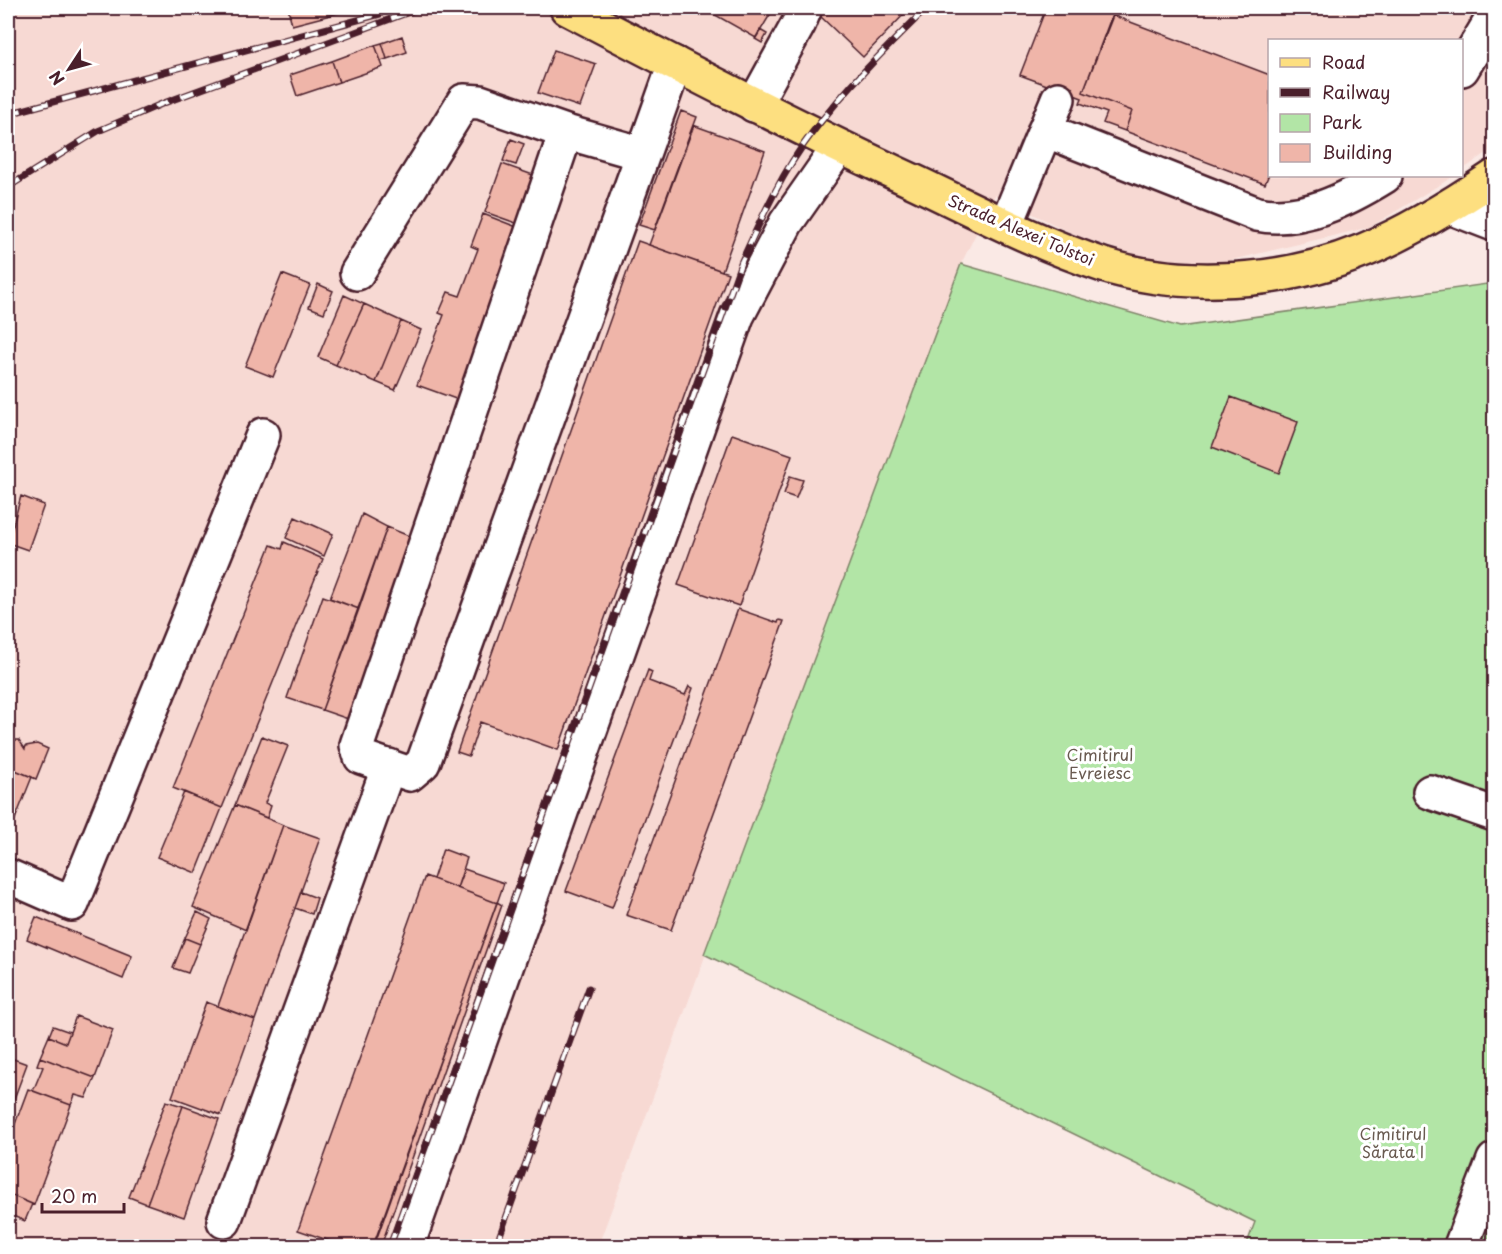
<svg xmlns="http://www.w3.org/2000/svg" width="1502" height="1254" viewBox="0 0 1502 1254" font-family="'Playpen Sans',sans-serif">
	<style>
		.built { fill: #f7d9d3 }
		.green { fill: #b2e5a6; stroke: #7e8268; stroke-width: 1.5 }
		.building { fill: #efb5a9; stroke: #4a1f2b; stroke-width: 1.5 }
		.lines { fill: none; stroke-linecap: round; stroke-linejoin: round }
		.minor-casing { stroke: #4a1f2b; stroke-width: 38 }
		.major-casing { stroke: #4a1f2b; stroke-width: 38 }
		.minor { stroke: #fff; stroke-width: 33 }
		.major { stroke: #fddf80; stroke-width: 33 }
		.rail-casing { stroke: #4a1f2b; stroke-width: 7 }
		.rail { stroke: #fff; stroke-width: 4.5; stroke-dasharray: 14; stroke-linecap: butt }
		.labels { text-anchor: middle; stroke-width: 6; stroke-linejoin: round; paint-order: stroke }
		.street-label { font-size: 16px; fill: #4a1f2b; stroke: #fff }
		.park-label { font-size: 16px; fill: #695a50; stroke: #fff }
	</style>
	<rect width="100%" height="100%" fill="#fae9e5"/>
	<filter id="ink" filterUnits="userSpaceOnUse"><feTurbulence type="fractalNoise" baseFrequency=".0167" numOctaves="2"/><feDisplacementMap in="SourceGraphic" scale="12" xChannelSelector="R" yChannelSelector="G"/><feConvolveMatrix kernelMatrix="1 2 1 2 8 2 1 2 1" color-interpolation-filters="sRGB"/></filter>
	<g filter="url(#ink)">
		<path class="built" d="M8 8H521L530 12 545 8H1494V148L1462 170V40H1270V176H1454L1370 227 1219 263 1148 259 1077 236 995 195 961 264 598 1246H8Z"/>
		<path class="green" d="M961 264 1180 327 1494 283V1246H1246L1255 1222 704 954Z"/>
		<path class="building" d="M288 8H345L346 11 292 25Z
			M703 8H774L756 38Z
			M828 8H910L863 57 820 16Z
			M1046 8H1116L1083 92 1132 111 1125 131 1103 123 1107 113 1080 103 1082 98 1020 75Z
			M1112 15 1270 75V171L1265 184 1125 131 1132 111 1083 92Z
			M760 30 767 34 762 43 755 39Z
			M402 36 407 52 387 59 382 43Z
			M382 43 387 59 381 61 375 45Z
			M375 45 383 67 339 82 332 61Z
			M554 50 596 64 580 107 538 93Z
			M332 61 339 82 297 96 290 75Z
			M681 111 697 117 655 230 639 225Z
			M693 125 765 151 722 271 649 245Z
			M511 139 524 144 516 165 503 161Z
			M502 164 547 180 530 228 485 212Z
			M483 214 522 229 467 403 417 385 444 315 439 313 448 292 460 296 478 249 471 246Z
			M638 241 728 273 558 750 480 722 469 756 457 752Z
			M282 274 310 285 273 377 245 366Z
			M318 284 333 291 324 313 309 307Z
			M344 295 364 304 336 365 318 357Z
			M364 304 401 321 376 382 336 365Z
			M401 321 421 330 395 390 376 382Z
			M1231 397 1298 422 1279 473 1212 447Z
			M732 434 792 455 739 606 678 585Z
			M790 476 803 480 796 498 784 494Z
			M21 496 44 505 28 550 8 543Z
			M362 514 387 527 359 609 330 598Z
			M295 517 333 534 324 556 286 538Z
			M387 527 426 543 360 723 322 710Z
			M284 542 323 559 222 808 173 788 271 545 282 549Z
			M323 596 359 609 322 710 287 698Z
			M738 609 778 623 779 620 784 621 671 930 626 915Z
			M648 670 652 672 649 681 685 695 689 686 693 688 612 908 566 891Z
			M8 735V742L12 744 14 740H19L25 749 26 746 37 744 48 749 36 779 8 767Z
			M262 736 288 746 265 803 271 806 267 818 235 805Z
			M8 767 32 777 8 837Z
			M184 792 222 808 196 873 157 857Z
			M235 805 283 825 246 930 193 907Z
			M283 825 320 838 255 1020 218 1006Z
			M443 849 467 858 457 888 433 879Z
			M464 869 504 883 497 903 457 888Z
			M425 876 497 903 373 1246H345L298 1230Z
			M301 892 317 898 312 914 295 908Z
			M497 902 502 905 381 1246H374Z
			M197 912 211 919 200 944 185 938Z
			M36 917 132 956 123 979 27 939Z
			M185 938 200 944 188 973 173 968Z
			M206 1002 255 1020 221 1115 172 1097Z
			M76 1016 113 1030 95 1078 40 1057 49 1036 66 1043Z
			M53 1026 70 1032 66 1043 49 1036Z
			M8 1057 27 1064 8 1115Z
			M40 1057 95 1078 86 1098 75 1095 71 1105 33 1091 43 1067 37 1065Z
			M28 1089 71 1105 34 1205 8 1194V1143Z
			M166 1101 183 1106 147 1204 129 1197Z
			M183 1106 219 1119 184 1217 147 1204Z
			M8 1194 32 1204 25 1221 8 1214Z"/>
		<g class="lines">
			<defs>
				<path id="minor" d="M1462 69 1494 16
					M754 105 799 23 805 8
					M1045 130 1257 214C1302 223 1348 199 1385 176
					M643 154 566 132 357 745 361 757 410 774 423 763 643 154 675 64
					M1450 207 1494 224
					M1006 225 1058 99
					M357 273 464 101 480 102 566 132
					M1430 792 1494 814
					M8 876 72 904 263 435
					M224 1221 389 766
					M407 1246 737 316 786 223 839 147
					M1461 1246 1494 1160"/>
				<path id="major" d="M567 8C682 68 798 128 917 183 978 212 1039 244 1103 265 1141 277 1179 281 1218 280 1329 278 1405 237 1494 177"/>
			</defs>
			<use href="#minor" class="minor-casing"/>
			<use href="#major" class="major-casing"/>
			<use href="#minor" class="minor"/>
			<use href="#major" class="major"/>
			<defs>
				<path id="rail" d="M8 114 380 14
					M8 187 98 131 164 103 420 8
					M390 1246 741 263C761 219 782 172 812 133 846 88 887 47 927 8
					M496 1246 589 988"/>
			</defs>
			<use href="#rail" class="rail-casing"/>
			<use href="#rail" class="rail"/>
		</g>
	</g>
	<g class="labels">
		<g class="street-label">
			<text transform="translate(1021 230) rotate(23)" y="6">Strada Alexei Tolstoi</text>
		</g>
		<g class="park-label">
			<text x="1100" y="761">Cimitirul<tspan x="1100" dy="18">Evreiesc</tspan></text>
			<text x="1393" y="1140">Cimitirul<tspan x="1393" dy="18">Sărata I</tspan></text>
		</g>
	</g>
	<rect width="1502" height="1254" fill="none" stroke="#fff" stroke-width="30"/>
	<rect x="15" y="15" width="1472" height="1224" fill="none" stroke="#4a1f2b" stroke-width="2" filter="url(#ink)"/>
	<rect x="1268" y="39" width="195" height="138" fill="#ffffff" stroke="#b7a5aa" stroke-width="1.5"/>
	<rect x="1280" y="58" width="30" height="9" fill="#fddf80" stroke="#b7a5aa" stroke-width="1.5"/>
	<text x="1322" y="69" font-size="18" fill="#4a1f2b">Road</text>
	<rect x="1280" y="88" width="30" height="9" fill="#4a1f2b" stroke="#b7a5aa" stroke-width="1.5"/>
	<text x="1322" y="99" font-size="18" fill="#4a1f2b">Railway</text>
	<rect x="1280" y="114" width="30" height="18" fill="#b2e5a6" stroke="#b7a5aa" stroke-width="1.5"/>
	<text x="1322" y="129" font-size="18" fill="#4a1f2b">Park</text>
	<rect x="1280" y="144" width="30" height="18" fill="#efb5a9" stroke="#b7a5aa" stroke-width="1.5"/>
	<text x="1322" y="159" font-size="18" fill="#4a1f2b">Building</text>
	<g transform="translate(69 69) rotate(234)" stroke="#ffffff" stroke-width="4.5" paint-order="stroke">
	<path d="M0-4.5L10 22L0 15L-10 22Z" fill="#4a1f2b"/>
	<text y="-9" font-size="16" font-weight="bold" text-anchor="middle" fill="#4a1f2b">N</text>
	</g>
	<path d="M42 1203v9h82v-9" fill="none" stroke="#4a1f2b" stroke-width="3"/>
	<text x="51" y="1203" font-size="18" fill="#4a1f2b" stroke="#ffffff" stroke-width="4.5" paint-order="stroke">20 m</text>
</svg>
